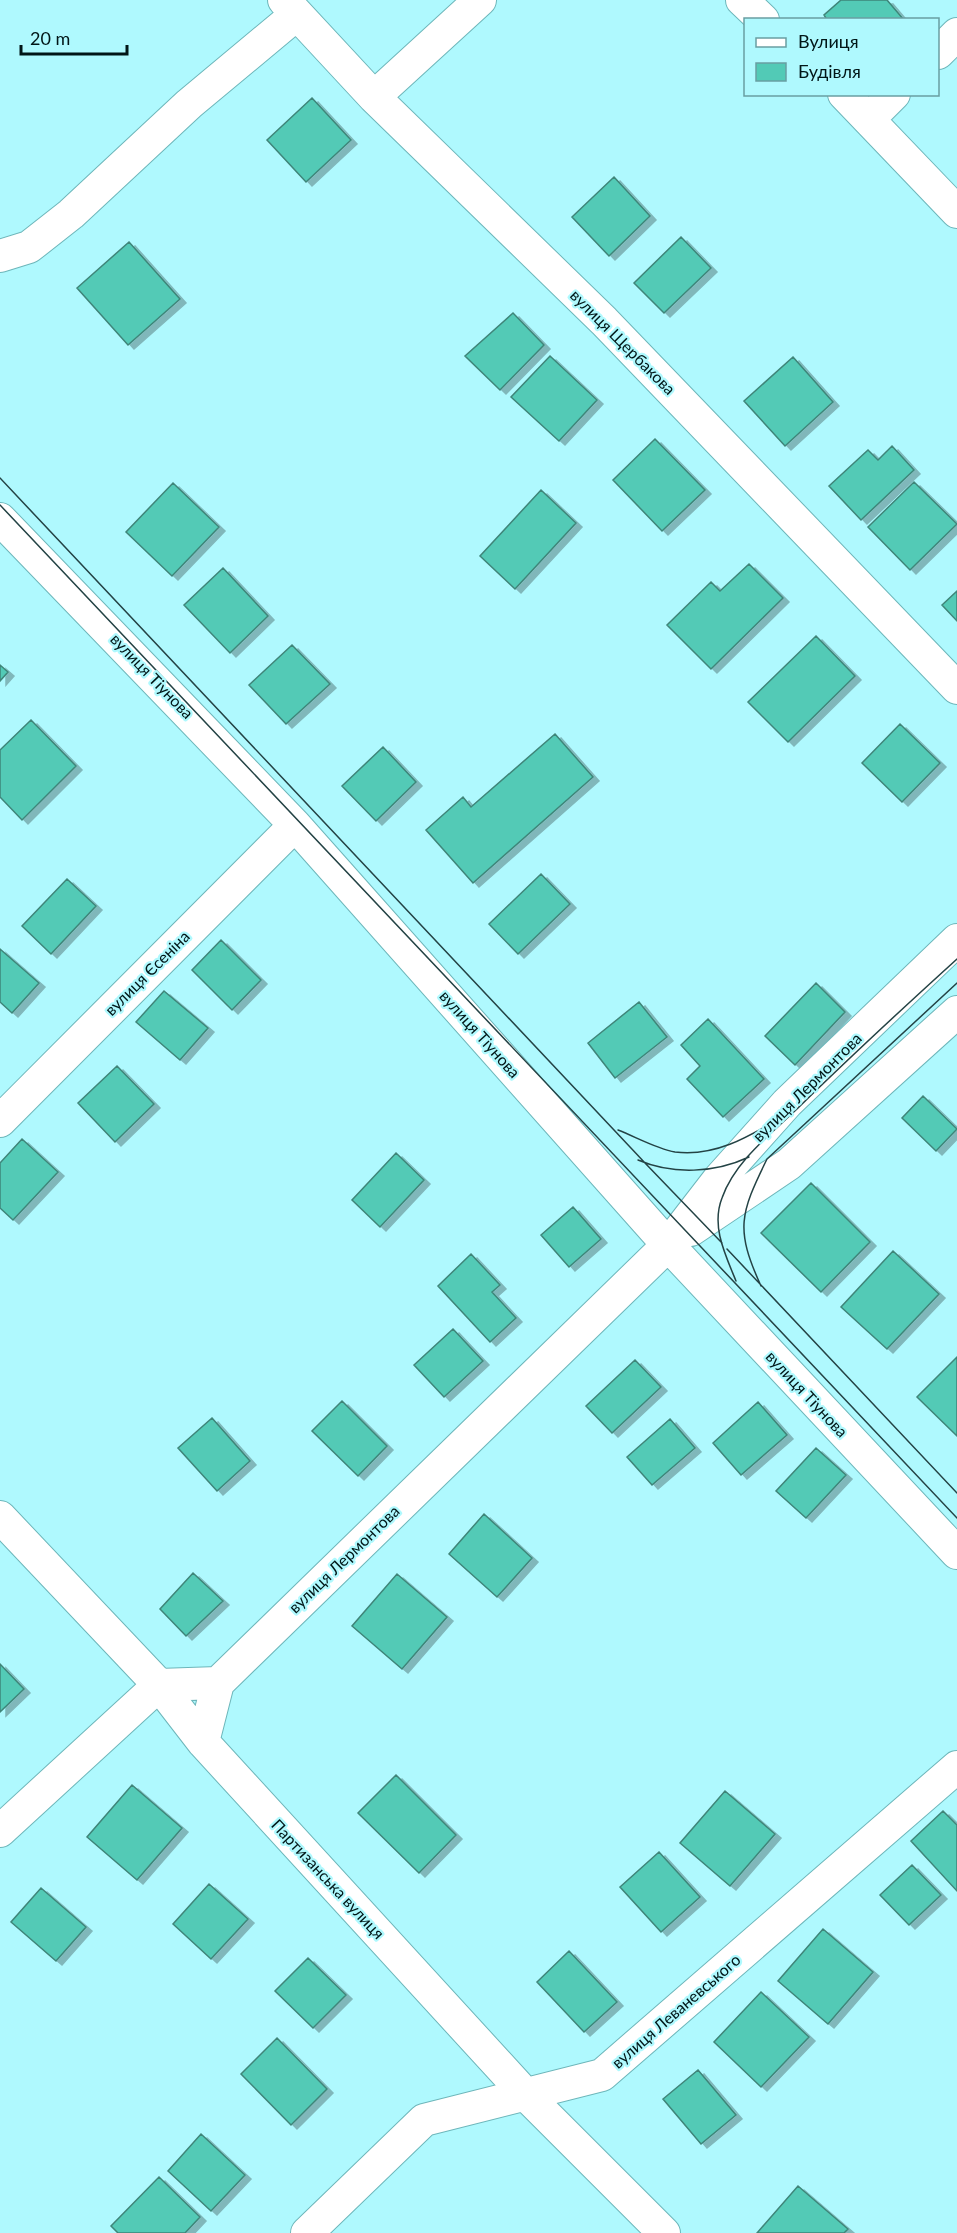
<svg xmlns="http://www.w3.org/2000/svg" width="957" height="2233" viewBox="0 0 957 2233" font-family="Lato,sans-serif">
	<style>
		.building { fill: #52cab6; stroke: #3f8579; stroke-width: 1.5; filter: url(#shadow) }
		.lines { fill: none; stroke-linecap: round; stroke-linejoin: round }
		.minor-casing { stroke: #6db6ba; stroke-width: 34 }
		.minor { stroke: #fff; stroke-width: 32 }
		.tram { stroke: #244345; stroke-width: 1.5 }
		.labels { text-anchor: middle; stroke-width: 4.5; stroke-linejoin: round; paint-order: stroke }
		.street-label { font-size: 16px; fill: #011617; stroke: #aff9fe }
	</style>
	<defs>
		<filter id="shadow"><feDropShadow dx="6" dy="4" stdDeviation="0" flood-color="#0004"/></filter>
	</defs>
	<rect width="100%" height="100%" fill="#aff9fe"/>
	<path class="building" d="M841 0H887L904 20H827L824 15Z
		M312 98 351 140 306 182 267 140Z
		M614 177 650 216 609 256 572 217Z
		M681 237 711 268 664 313 634 283Z
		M129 242 180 299 128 345 77 288Z
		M513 313 544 345 500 390 465 356Z
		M550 356 597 400 559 441 511 397Z
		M793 357 833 402 785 446 744 401Z
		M655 439 705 490 662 531 613 480Z
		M892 446 914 470 861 520 829 486 868 450 878 460Z
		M914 482 957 524 910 570 868 527Z
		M173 483 219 527 172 576 126 532Z
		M541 490 576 523 515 589 480 556Z
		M749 564 783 598 711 669 667 625 711 582 720 591Z
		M223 568 268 616 230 653 184 605Z
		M957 591V621L942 605Z
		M816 636 855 676 788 742 748 702Z
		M292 645 330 684 286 724 249 685Z
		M0 665 8 672 0 681Z
		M31 720 76 766 22 820 0 797V750Z
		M900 724 940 763 902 802 862 763Z
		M555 734 593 777 473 883 426 830 463 797 471 807Z
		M383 747 416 782 376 821 342 786Z
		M541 874 570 904 518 954 489 924Z
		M67 879 96 906 51 954 22 926Z
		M221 940 261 980 232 1010 192 970Z
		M0 949 39 983 12 1013 0 1002Z
		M816 983 845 1012 795 1065 765 1036Z
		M164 991 208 1028 180 1060 136 1022Z
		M639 1002 667 1037 615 1078 588 1043Z
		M708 1019 764 1079 723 1117 687 1079 700 1066 681 1045Z
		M117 1066 154 1104 115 1142 78 1103Z
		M923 1096 957 1129 936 1151 902 1118Z
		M22 1139 58 1172 13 1220 0 1208V1163Z
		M396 1153 424 1180 380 1227 352 1200Z
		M811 1183 870 1242 821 1292 761 1233Z
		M573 1207 601 1239 569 1267 541 1235Z
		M893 1251 939 1294 887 1349 841 1307Z
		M471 1254 500 1285 492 1292 516 1318 490 1342 438 1286Z
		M453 1329 483 1361 444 1397 414 1365Z
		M957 1357V1436L917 1397Z
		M635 1360 661 1387 612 1433 586 1406Z
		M342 1401 387 1446 358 1476 312 1431Z
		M758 1402 787 1435 741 1475 713 1443Z
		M212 1418 250 1461 217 1491 178 1448Z
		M670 1419 695 1448 652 1485 627 1457Z
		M816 1448 846 1475 806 1518 776 1491Z
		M484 1514 532 1558 497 1597 449 1554Z
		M193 1573 223 1601 186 1636 160 1609Z
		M397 1574 447 1617 402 1669 352 1626Z
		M0 1664 24 1689 0 1712Z
		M396 1775 456 1835 419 1873 358 1813Z
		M132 1785 182 1828 137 1880 87 1837Z
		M725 1791 775 1834 730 1886 680 1843Z
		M943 1811 957 1825V1891L911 1841Z
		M659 1852 700 1897 661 1932 620 1887Z
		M912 1865 941 1895 909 1925 880 1895Z
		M209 1884 248 1919 211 1959 173 1924Z
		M41 1888 86 1927 56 1961 11 1922Z
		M823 1929 873 1972 828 2024 778 1981Z
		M569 1951 617 2002 584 2032 537 1982Z
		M308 1958 346 1995 313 2028 275 1991Z
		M761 1992 809 2037 761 2087 714 2042Z
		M277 2038 327 2089 291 2125 241 2074Z
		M698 2070 736 2115 701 2144 663 2099Z
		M201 2134 245 2175 211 2211 168 2171Z
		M159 2177 200 2217 185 2233H118L111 2226Z
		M798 2186 848 2229 844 2233H757Z"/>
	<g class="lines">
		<defs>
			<path id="minor" d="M284 0 374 97 604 321 957 688
				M742 0 763 20
				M938 53 957 34
				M844 94 957 212
				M374 97 480 0
				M870 118 894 94
				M0 256 29 247 71 214 189 104 297 14
				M0 519 295 825 668 1245 957 1553
				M0 1121 295 825
				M691 1230 789 1164 957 1012
				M0 1517 159 1685 203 1742 527 2096 664 2233
				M203 1742 218 1683
				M0 1831 159 1685 218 1683 668 1245 719 1179 787 1103 957 940
				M307 2233 424 2120 602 2075 957 1767"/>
		</defs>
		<use href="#minor" class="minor-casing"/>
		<use href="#minor" class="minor"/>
		<path class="tram" d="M0 478 646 1164
			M0 505 957 1518
			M618 1130C636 1137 657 1149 675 1152 715 1157 748 1137 780 1118
			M638 1160C673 1175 715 1173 749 1157
			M645 1163 722 1243
			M727 1249 957 1493
			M736 1281C725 1254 711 1226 722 1198 735 1161 771 1134 798 1108 850 1057 903 1008 957 959
			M761 1286C735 1229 740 1214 767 1159L957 983"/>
	</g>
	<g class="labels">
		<g class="street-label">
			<text transform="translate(623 342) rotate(45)" y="6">вулиця Щербакова</text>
			<text transform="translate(152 676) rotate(46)" y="6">вулиця Тіунова</text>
			<text transform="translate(147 973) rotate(-45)" y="6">вулиця Єсеніна</text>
			<text transform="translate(480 1034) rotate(48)" y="6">вулиця Тіунова</text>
			<text transform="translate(807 1087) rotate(-45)" y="6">вулиця Лермонтова</text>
			<text transform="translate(807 1394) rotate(47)" y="6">вулиця Тіунова</text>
			<text transform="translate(344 1559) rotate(-44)" y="6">вулиця Лермонтова</text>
			<text transform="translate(328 1879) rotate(47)" y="6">Партизанська вулиця</text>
			<text transform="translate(676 2011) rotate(-41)" y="6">вулиця Леваневського</text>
		</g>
	</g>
	<rect x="744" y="18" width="195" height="78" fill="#aff9fe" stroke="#699ea2" stroke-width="1.5"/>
	<rect x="756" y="38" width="30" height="9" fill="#ffffff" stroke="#699ea2" stroke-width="1.5"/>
	<text x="798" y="48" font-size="18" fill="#011617">Вулиця</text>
	<rect x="756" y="63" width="30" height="18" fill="#52cab6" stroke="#699ea2" stroke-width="1.5"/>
	<text x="798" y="78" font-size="18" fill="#011617">Будівля</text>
	<path d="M21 45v9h106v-9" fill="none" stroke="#011617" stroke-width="3"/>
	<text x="30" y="45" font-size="18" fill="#011617" stroke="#aff9fe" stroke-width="4.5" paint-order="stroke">20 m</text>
</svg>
